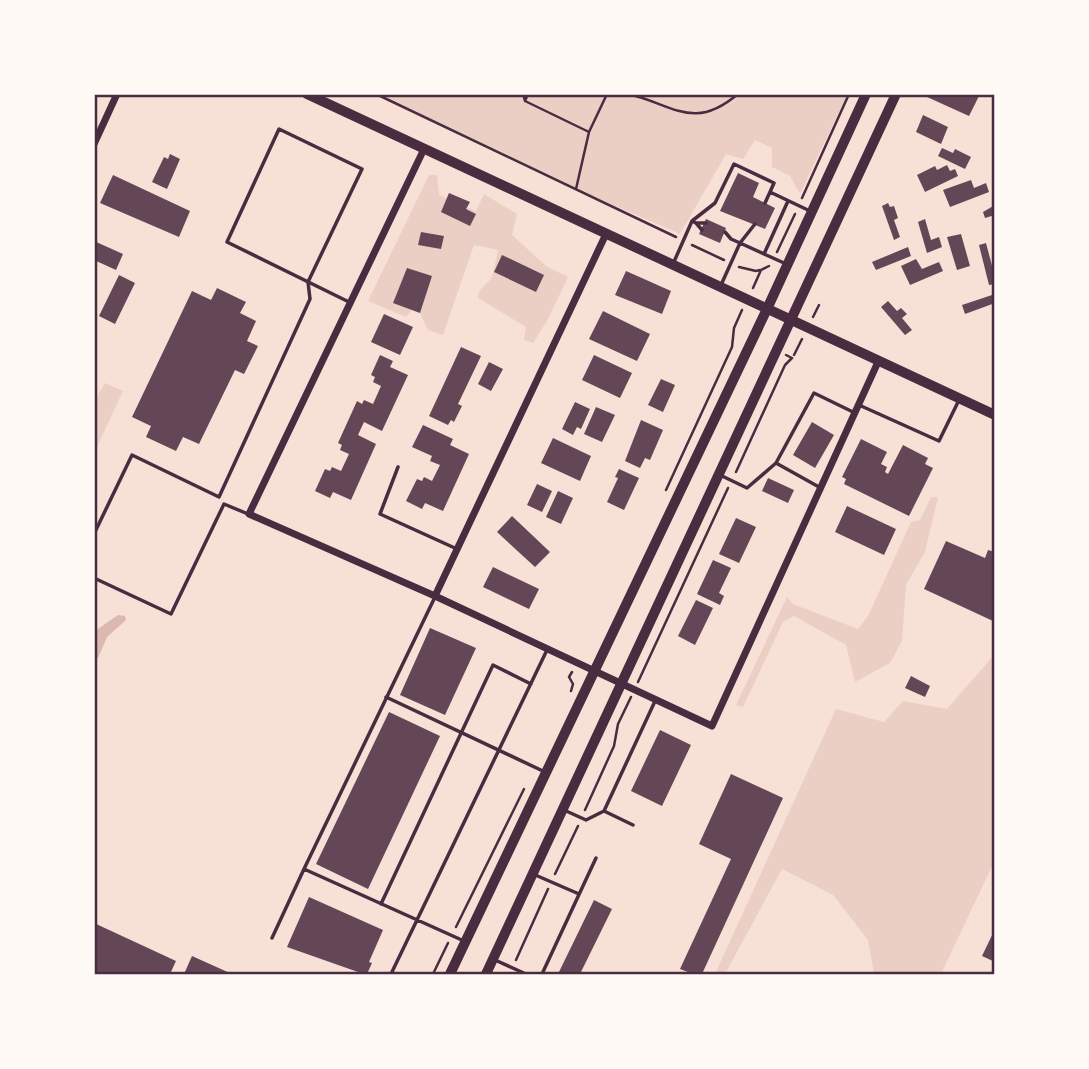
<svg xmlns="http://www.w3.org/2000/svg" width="1089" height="1069" viewBox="0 0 1089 1069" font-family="'Fira Sans',sans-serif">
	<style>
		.green { fill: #ebcfc5 }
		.water { fill: #dcb8b0 }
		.building { fill: #644757 }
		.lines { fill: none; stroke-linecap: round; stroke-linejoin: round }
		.path { stroke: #4a2c40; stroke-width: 2.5 }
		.service { stroke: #4a2c40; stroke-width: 3.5 }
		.minor { stroke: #4a2c40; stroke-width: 7 }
		.secondary { stroke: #4a2c40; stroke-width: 10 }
		.primary { stroke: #4a2c40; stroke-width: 10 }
		.neatline { fill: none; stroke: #4a2c40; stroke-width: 2.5 }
	</style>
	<rect width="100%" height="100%" fill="#f7e1d7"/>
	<path class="green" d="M382 95H847L800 194 790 176 772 167V148L755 140 743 159 726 154 680 234 576 189Z
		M429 175H437L439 195 476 211 484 194 517 214 512 235 546 266 568 277 548 319 533 343 524 340 526 327 478 298 479 291 492 278 498 250 474 245 443 335 428 330 420 313 412 310 406 317 368 301Z
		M105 383 123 391 97 447H95V400Z
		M931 497H938L925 552 906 585 902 641 890 663 855 682 846 645 794 616 783 622 743 707 736 705 787 597 793 604 858 629 868 616 911 522 920 520Z
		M994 655V862L941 974H874L868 940 833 895 782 869 725 974H715L836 709 884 722 903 701 947 709Z"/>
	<path class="water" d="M118 615 125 616 126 620 107 637 98 658 95 656V631Z"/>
	<path class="building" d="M928 94H975L979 96 969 116 927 97Z
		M923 115 948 127 941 144 916 132Z
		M942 148 953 153 955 149 971 157 965 169 938 156Z
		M170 154 180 159 167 189 152 182 164 157 168 159Z
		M947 165 950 171 955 169 958 176 925 192 917 175 935 166 937 170Z
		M738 173 759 183 753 197 775 208 765 229 720 211Z
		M113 175 190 211 179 237 100 203Z
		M971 180 974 188 986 183 989 192 950 207 943 190Z
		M449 193 470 202 466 209 476 214 470 226 441 212Z
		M888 203 890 207 894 206 898 218 894 220 900 237 894 240 882 206Z
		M995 205V215L985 218 983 212Z
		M706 219 726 228 720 243 699 234Z
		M925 219 931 240 939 237 942 247 927 253 918 222Z
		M421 232 444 236 441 249 418 245Z
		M961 234 970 266 957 270 947 237Z
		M94 241 123 254 116 270 94 260Z
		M986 243 995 277V284L989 285 979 245Z
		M908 247 911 256 876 270 872 262Z
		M502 255 544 275 536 292 494 272Z
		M916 259 922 269 939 262 943 271 910 285 901 266Z
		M407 268 432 276 420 313 393 303Z
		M626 271 671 291 662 314 615 295Z
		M119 275 135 283 115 324 99 316Z
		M217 288 246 302 240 313 256 321 247 341 258 346 244 374 235 370 199 444 183 437 176 451 146 437 151 426 132 417 192 291 211 300Z
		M995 294V303L965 314 962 305Z
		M888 301 897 311 901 308 907 314 902 318 912 330 905 335 881 307Z
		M603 311 650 334 637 361 589 339Z
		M384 314 413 327 400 355 371 342Z
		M461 347 481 356 458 404 462 406 454 422 451 420 448 425 429 416Z
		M380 355 393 361 390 367 408 375 382 431 364 422 358 435 376 444 351 500 333 492 330 498 315 491 325 469 330 471 332 467 341 471 349 454 340 450 342 445 338 443 357 401 362 404 364 400 373 404 381 386 373 382 375 377 371 375Z
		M594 355 632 373 620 398 582 380Z
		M489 362 503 369 491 391 478 384Z
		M661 379 675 385 663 412 648 405Z
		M575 402 590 409 581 429 577 427 573 435 562 429Z
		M596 407 615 415 602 442 584 434Z
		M641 420 663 430 650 460 645 458 640 468 625 461Z
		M812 422 834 435 815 468 793 455Z
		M423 425 453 439 450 445 469 454 443 511 425 503 422 509 406 501 417 479 422 481 424 477 432 481 440 465 430 461 432 456 412 447Z
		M553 438 591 456 580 481 541 463Z
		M861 439 887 452 881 464 887 467 885 472 888 474 903 445 928 458 925 464 933 468 909 516 844 484 846 479 842 477Z
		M619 469 639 478 624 510 607 502 618 478 615 477Z
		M768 478 794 490 788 503 762 491Z
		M537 484 552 491 542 512 527 505Z
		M558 491 573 498 561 524 546 517Z
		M847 506 896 529 884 555 835 532Z
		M512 516 550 552 535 567 497 532Z
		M736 518 756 527 739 563 719 554Z
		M946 541 985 558 988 550 995 552 993 621 924 589Z
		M713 560 731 568 719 593 724 596 720 605 697 594Z
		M493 567 539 589 529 609 483 587Z
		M696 600 713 608 695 645 678 636Z
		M430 628 476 648 445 715 400 695Z
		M911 676 930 686 925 697 905 688Z
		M389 712 440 736 368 889 316 864Z
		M660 730 691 745 662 806 631 791Z
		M731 774 783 798 702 974H693L680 969 731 859 699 844Z
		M309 897 383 930 369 962 372 963 367 974H357L358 972 287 947Z
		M594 900 612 909 580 974H558Z
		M94 923 176 961 170 974 94 973Z
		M995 929V962L982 956Z
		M192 956 232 974H184Z"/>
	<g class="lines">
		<path class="path" d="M376 94 676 237
			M523 94 525 101 589 132 607 94
			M628 94C673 104 693 132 738 94
			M525 101 528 94
			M576 189 589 132
			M802 198 849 94
			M692 245 724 260
			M777 252 795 214
			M739 267 756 271 760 270
			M753 288 761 270 769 266
			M813 317 819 305
			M794 355 802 339
			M736 472 785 365 792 358 786 355
			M666 490 732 347 734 328 742 310
			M638 682 728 488
			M571 691 573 684 569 677 572 672
			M585 810 614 746 618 724 631 697
			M555 874 578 826
			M456 927 524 789
			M516 960 548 889
			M433 974 448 943"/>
		<path class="service" d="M765 203 770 192 810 211
			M692 221 715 203 734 164 774 183 770 192
			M702 230 696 223H706
			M725 232 731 239 740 243 755 224
			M764 254 784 263
			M673 264 692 221 696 223
			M721 285 740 243 764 254 788 201
			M859 405 939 441 959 400
			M776 463 819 487
			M398 467 380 514 457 549
			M720 475 747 488 776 463 814 393 853 412
			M94 534 132 455 219 497 310 299 308 282 362 169 279 129 227 242 349 302
			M94 578 171 614 224 504 248 514
			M386 697 545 772
			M564 810 586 820 604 811 656 699
			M604 811 633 825
			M304 869 435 597
			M533 874 579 894
			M381 904 493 665 531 684
			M272 938 304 869 464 941
			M495 960 526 974
			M391 974 547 650
			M542 974 596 858"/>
		<path class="minor" d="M94 144 117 94
			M424 149 249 514 435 596 712 726 878 362
			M435 596 606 234"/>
		<path class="secondary" d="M307 94 995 415"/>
		<path class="primary" d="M450 974 767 309 866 94
			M486 974 896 94"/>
	</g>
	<rect width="1089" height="1069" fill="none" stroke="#fffaf5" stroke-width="192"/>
	<rect x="96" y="96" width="897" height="877" class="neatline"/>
</svg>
